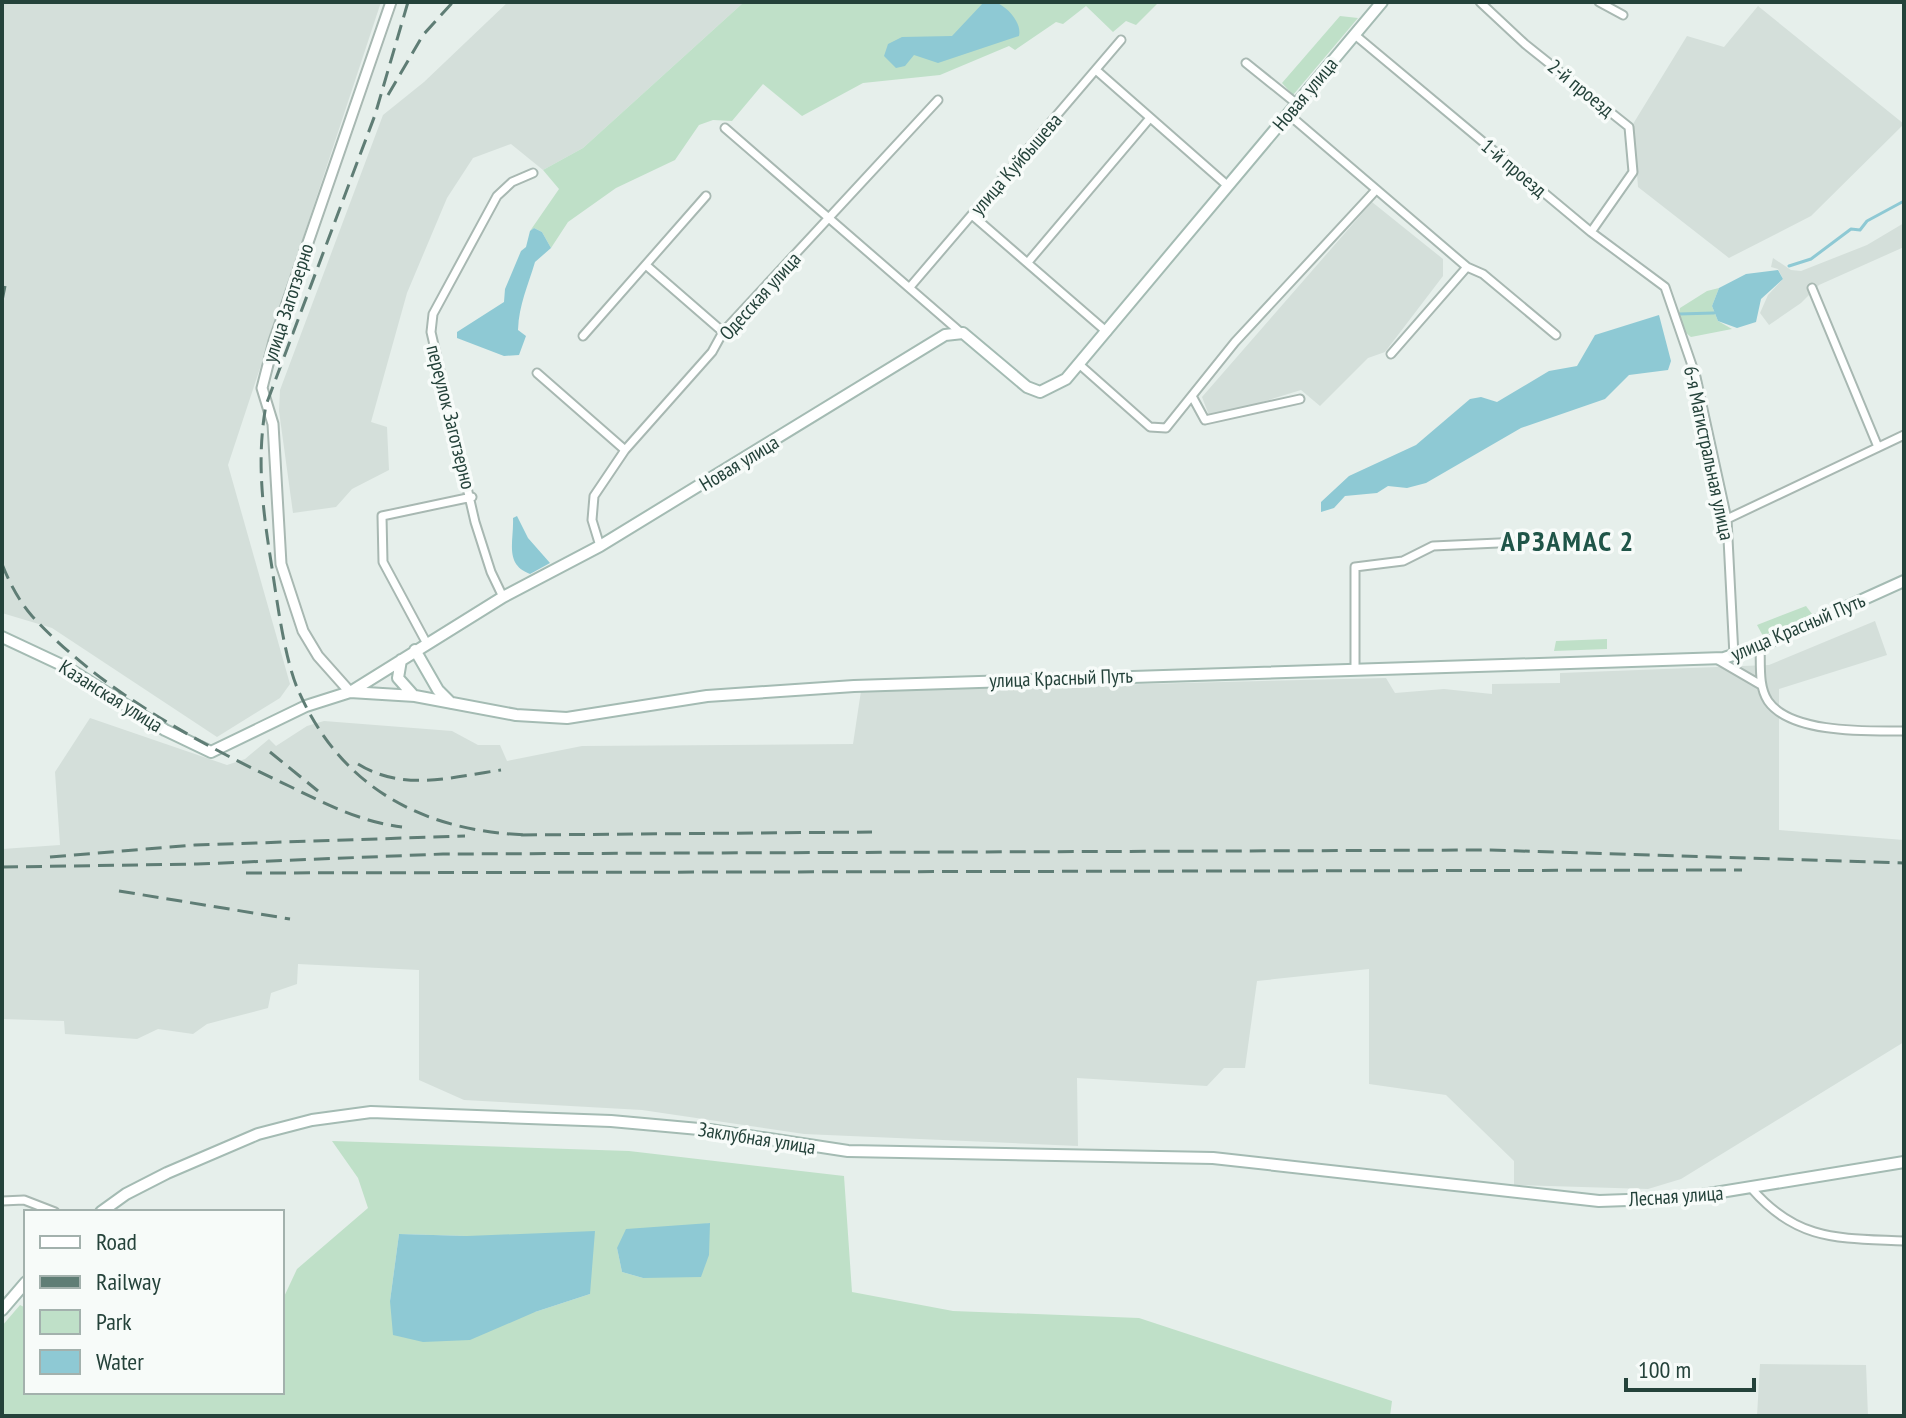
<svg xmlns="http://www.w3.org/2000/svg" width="1906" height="1418" viewBox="0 0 1906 1418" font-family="'PT Sans Narrow',sans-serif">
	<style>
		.built { fill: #d4dfda }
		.green { fill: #bfe0c8; fill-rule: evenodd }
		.water { fill: #8ec9d4 }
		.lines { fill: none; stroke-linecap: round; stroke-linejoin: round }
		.stream { stroke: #8ec9d4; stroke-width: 3 }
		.minor-casing { stroke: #a8b8b2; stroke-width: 11 }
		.tertiary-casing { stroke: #a8b8b2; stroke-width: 13 }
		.secondary-casing { stroke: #a4bbb3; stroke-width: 14 }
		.minor { stroke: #fff; stroke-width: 7 }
		.tertiary { stroke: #fff; stroke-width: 9 }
		.secondary { stroke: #fff; stroke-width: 10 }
		.rail { stroke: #5f7d75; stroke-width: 3; stroke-dasharray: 16 8; stroke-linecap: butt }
		.labels { text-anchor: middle; stroke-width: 7; stroke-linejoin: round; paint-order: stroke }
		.street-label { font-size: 20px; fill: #24423a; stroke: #f7fbf9 }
		.district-label { font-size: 28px; font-weight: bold; letter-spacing: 2px; fill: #1f5548; stroke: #f7fbf9 }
	</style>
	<rect width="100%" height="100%" fill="#e6efeb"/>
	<path class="built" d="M2 2H381L228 465 290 684 280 698 217 737 52 628 2 613Z
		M508 2H744L583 148 543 170 511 144 473 158 447 198 407 293 371 422 387 427 389 470 352 489 336 507 293 513 279 411 280 390 383 115 424 82Z
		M1758 6 1904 124 1811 216 1729 258 1638 187 1633 124 1687 36 1724 47Z
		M1372 202 1443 259V276L1385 352 1368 358 1320 406 1301 390 1210 418 1202 397Z
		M1904 223V247L1819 285 1801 303 1769 325 1760 313 1768 295 1783 279 1778 269 1771 267 1773 258 1791 270 1801 271 1867 245Z
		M1875 621 1887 655 1779 689V830L1904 840V1042L1681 1179 1648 1189 1514 1185V1161L1446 1095 1369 1084V969L1257 981 1245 1068H1224L1207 1086 1077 1078 1078 1146 804 1134 642 1110 464 1100 419 1080V970L298 964 297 984 271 993 268 1008 207 1024 193 1034 158 1029 137 1039 65 1034 64 1021 2 1019V849L60 845 55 772 90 718 227 765 245 759 269 739 276 746 307 726 324 721 452 731 478 745H500L507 761 582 746 853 744 861 691 1386 678 1395 693 1444 689 1492 694V684L1560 683V673L1769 665Z
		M1760 1364 1866 1365 1868 1416H1757Z"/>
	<path class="green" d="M744 2H1166L1158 3 1136 25 1126 21 1113 32 1086 6 1063 24 1056 22 1015 50 1009 46 940 75 863 83 802 116 763 84 732 121 713 120 699 125 675 160 616 188 568 222 551 248 542 232 534 228 530 231 559 189 543 170 583 148Z
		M1340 16 1358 18 1293 95 1282 83Z
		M1719 288 1712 306 1718 321 1732 329 1691 337C1682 331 1677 319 1680 308L1707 291Z
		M1806 606 1812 614 1763 636 1757 625Z
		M1607 639V649L1554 651 1556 641Z
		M332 1141 629 1151 844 1176 852 1292 953 1311 1139 1318 1392 1401 1390 1416H2V1326L20 1305 26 1308V1392H282V1301L297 1269 368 1208 358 1178ZM709 1223V1255L643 1278 622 1272 617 1248ZM399 1234 467 1236 590 1294 535 1312 390 1301Z"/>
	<path class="water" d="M995 2C1008 7 1022 23 1019 36L938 63 914 55 905 66 896 68 884 56 888 44 902 37 952 36 983 3Z
		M534 228 542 232 551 248 535 262C528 286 519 304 518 330L526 336 519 355 504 356 457 338V332L504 302 505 289 521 251 526 247 530 231Z
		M1778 270 1783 279 1761 299 1756 322 1737 328 1718 321 1712 306 1719 288 1746 274Z
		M1659 315 1671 361 1668 370 1629 375 1605 399 1521 428 1426 483 1407 488 1388 486 1377 493 1345 496 1334 508 1321 512V502L1349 476 1416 445 1470 399 1481 397 1497 402 1549 371 1577 366 1595 335Z
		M517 516 528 538 550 563 530 574C504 564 514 542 513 518Z
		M710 1223 709 1255 701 1277 643 1278 622 1272 617 1248 626 1229Z
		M595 1231 590 1294 535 1312 470 1340 423 1342 393 1335 390 1301 399 1234 467 1236Z"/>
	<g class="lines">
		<path class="stream" d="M1789 266 1811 259 1851 229 1860 230 1867 221 1904 201
			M1679 314 1714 313"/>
		<defs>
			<path id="minor" d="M1480 2 1525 44 1629 127 1633 172 1591 232
				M1599 2 1623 15
				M1355 35 1591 232 1665 287 1696 377 1727 519 1734 656
				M1246 63 1297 104
				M1096 70 1228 186
				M1288 114 1467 267 1391 354
				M725 128 959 331
				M972 215 1107 332
				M1029 261 1150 118
				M647 266 723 332
				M1467 267 1483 274 1556 335
				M910 287 1121 40
				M1812 288 1878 447
				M583 336 706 196
				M1080 365 1150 427 1166 428 1235 342 1376 190
				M537 373 625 450
				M1193 398 1205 420 1300 399
				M1727 519 1904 435
				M600 546 592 520 594 496 625 450 712 352 723 332 938 100
				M503 597 491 572 475 522 431 332 433 314 497 196 512 182 533 173
				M426 642 383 562 382 516 472 497
				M1760 646C1761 664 1758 686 1768 701 1791 734 1869 731 1904 731
				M1718 660 1761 685
				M1355 669V567L1403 561 1433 546 1520 542
				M1752 1189C1798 1242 1840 1238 1904 1241
				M2 1201 24 1200 55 1212"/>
			<path id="tertiary" d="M350 692 318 656 303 631 281 564 273 424 262 388 274 341 391 2"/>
			<path id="secondary" d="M2 637 66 667 165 730 211 752 306 706 350 692 415 696 516 715 567 718 707 696 854 686 1724 658 1760 646 1904 581
				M415 650 438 690 451 703
				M401 660 398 678 414 696
				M352 691 503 597 600 546 945 335 963 333 1027 387 1040 392 1066 379 1382 2
				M101 1212 126 1194 167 1173 258 1134 312 1120 371 1112 611 1121 710 1130 848 1151 1213 1158 1599 1201 1684 1198 1904 1162
				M2 1310 26 1282"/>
		</defs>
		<use href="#minor" class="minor-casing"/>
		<use href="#tertiary" class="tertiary-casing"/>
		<use href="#secondary" class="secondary-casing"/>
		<use href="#minor" class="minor"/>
		<use href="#tertiary" class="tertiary"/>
		<use href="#secondary" class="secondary"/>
		<path class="rail" d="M408 2 375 115 266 405C256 460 263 512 272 568 277 601 285 662 299 692 343 791 428 833 532 835
			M388 95 423 35 453 2
			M2 301 5 286
			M2 564C9 582 19 601 32 616 101 691 198 743 289 786 326 804 361 822 402 827
			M270 752 318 791
			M358 764C403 792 452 777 501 770
			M521 835 872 832
			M50 857 195 845 465 836
			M2 867 197 864 443 854 1490 850 1904 863
			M246 873 1742 870
			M119 891 290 919"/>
	</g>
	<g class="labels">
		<g class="street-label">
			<text transform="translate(1581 88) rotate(39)" y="7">2-й проезд</text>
			<text transform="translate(1305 94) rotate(-50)" y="7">Новая улица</text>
			<text transform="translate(1016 164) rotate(-49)" y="7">улица Куйбышева</text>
			<text transform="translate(1514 168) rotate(40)" y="7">1-й проезд</text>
			<text transform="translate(760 296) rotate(-48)" y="7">Одесская улица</text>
			<text transform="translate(288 303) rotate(-72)" y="7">улица Заготзерно</text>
			<text transform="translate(451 417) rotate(76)" y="7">переулок Заготзерно</text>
			<text transform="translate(1709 453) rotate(78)" y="7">6-я Магистральная улица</text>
			<text transform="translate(739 463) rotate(-31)" y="7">Новая улица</text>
			<text transform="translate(1798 627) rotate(-23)" y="7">улица Красный Путь</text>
			<text transform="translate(1061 678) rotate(-2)" y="7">улица Красный Путь</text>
			<text transform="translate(111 696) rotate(32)" y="7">Казанская улица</text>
			<text transform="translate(757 1138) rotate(9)" y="7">Заклубная улица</text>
			<text transform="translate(1676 1196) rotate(-4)" y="7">Лесная улица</text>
		</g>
		<g class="district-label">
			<text x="1568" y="551">АРЗАМАС 2</text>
		</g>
	</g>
	<rect width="1906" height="1418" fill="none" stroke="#24423a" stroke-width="8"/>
	<rect x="24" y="1210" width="260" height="184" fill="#f7fbf9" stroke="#a3b1ad" stroke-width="2"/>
	<rect x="40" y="1236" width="40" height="12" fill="#ffffff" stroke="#a3b1ad" stroke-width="2"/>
	<text x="96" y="1250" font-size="24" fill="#24423a">Road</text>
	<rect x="40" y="1276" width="40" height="12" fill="#5f7d75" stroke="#a3b1ad" stroke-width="2"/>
	<text x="96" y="1290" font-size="24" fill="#24423a">Railway</text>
	<rect x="40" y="1310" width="40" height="24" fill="#bfe0c8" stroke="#a3b1ad" stroke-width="2"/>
	<text x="96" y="1330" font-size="24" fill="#24423a">Park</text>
	<rect x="40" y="1350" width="40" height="24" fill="#8ec9d4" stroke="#a3b1ad" stroke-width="2"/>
	<text x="96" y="1370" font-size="24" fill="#24423a">Water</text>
	<path d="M1626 1378v12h128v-12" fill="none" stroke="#24423a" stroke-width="4"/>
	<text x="1638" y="1378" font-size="24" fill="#24423a" stroke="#f7fbf9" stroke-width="6" paint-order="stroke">100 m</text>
</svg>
